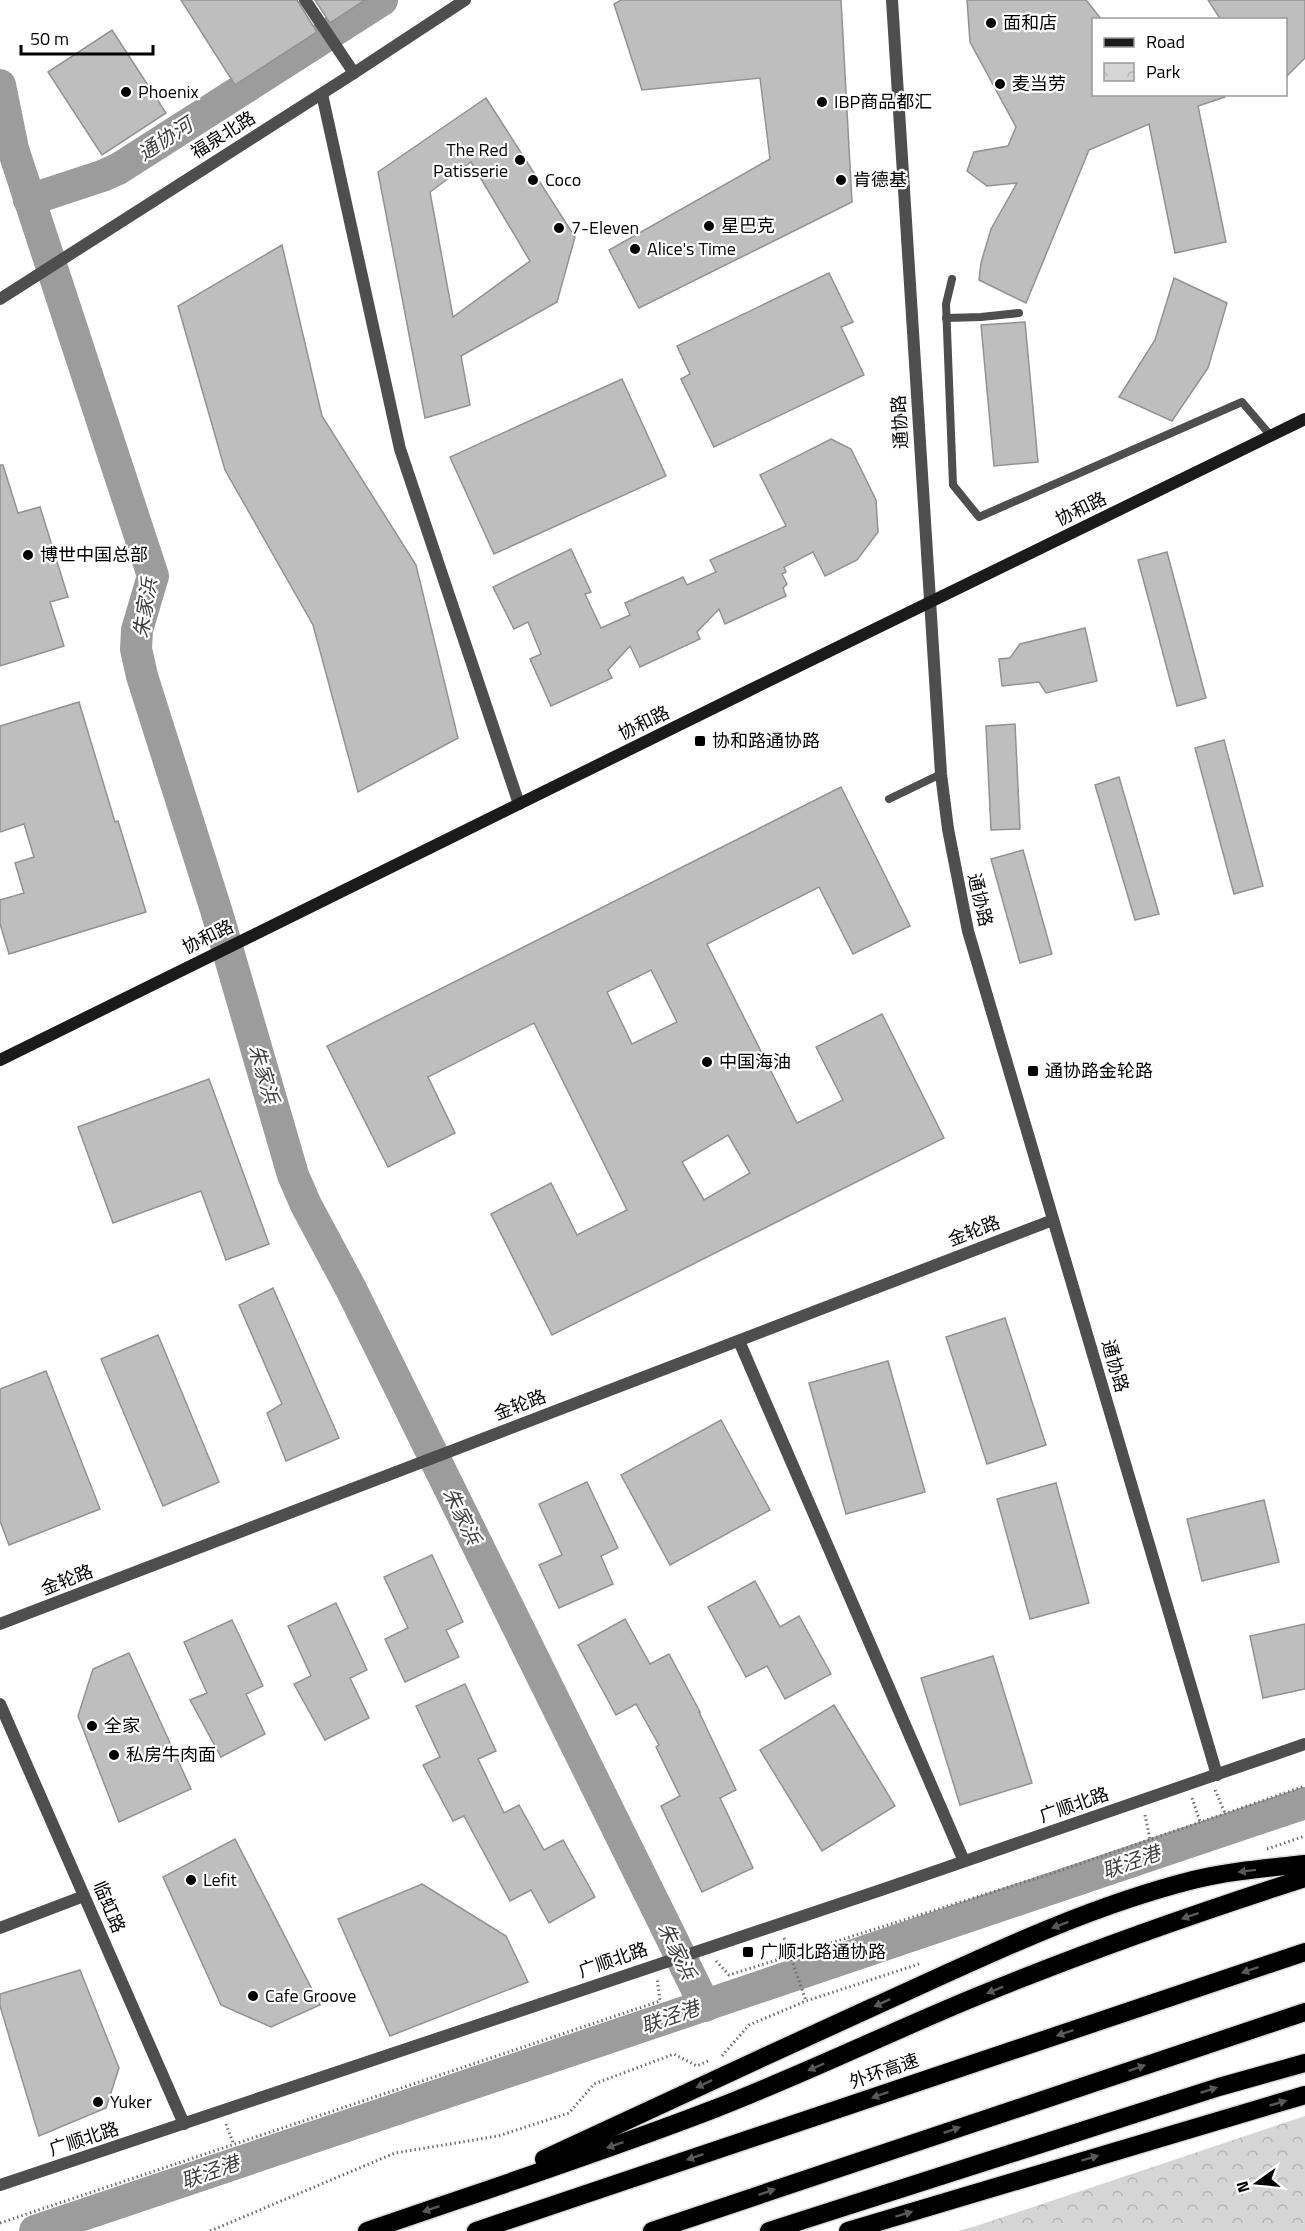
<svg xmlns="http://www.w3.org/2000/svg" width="1305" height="2231" font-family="'Titillium Web','Noto Sans SC',sans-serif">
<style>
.park{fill:url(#park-crowns)}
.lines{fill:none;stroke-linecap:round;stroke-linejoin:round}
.river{stroke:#9c9c9c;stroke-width:32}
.building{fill:#bebebe;stroke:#929292;stroke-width:1.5;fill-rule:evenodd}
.motorway-casing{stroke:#dbdbdb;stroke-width:21}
.path{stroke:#707070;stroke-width:3;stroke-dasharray:1.5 3;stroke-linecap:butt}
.service{stroke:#4e4e4e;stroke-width:8}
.minor{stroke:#4e4e4e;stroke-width:12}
.tertiary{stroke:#4e4e4e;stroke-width:12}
.secondary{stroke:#1b1b1b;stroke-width:12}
.motorway{stroke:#000;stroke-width:18}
.oneway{fill:#595959}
.poi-dot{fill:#000;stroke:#fff;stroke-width:2}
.labels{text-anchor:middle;stroke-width:4.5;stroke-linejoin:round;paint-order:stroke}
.poi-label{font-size:18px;fill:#000;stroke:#fff;text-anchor:start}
.street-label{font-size:18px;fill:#000;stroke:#fff}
.water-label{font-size:20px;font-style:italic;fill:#3d3d3d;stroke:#fff}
</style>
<defs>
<pattern id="park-crowns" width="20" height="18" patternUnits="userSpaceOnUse" patternTransform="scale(1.5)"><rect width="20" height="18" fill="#d5d5d5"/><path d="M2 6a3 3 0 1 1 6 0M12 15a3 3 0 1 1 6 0" fill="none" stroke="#b5b5b5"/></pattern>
</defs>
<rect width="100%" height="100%" fill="#fff"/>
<polygon class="park" points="1305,2116 1305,2231 958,2231 976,2226"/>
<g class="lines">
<g class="river">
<polyline points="0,85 13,149 153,576 137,630 136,649 142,676 217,913 293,1175 306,1205 351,1289 705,2006"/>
<polyline points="29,200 102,176 118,169 382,0"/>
<polyline points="35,2231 1305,1803"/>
</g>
</g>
<g class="building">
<polygon points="181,0 297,0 317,32 235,85"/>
<polygon points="315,0 365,0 330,23"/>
<polygon points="621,0 841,0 852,202 639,308 609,250 770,159 760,78 642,90 614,4"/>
<polygon points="967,0 1086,0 1102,20 1094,20 1094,94 1224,94 1225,97 1198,106 1226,242 1175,253 1149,124 1089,150 1026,303 979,280 981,263 991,229 1017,183 987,186 967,171 974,152 1008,146 1016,127 970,42"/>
<polygon points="1208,0 1305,0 1305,58 1286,77 1286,20 1221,20"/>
<polygon points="112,30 166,113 102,155 48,72"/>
<path d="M486,98l89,139 -18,65 -96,54 9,49 -45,13 -47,-246zM471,162l59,99 -77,56 -23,-125z"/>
<polygon points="282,245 322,416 416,565 458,738 358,792 313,625 225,470 178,306"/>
<polygon points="829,273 853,322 841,327 864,375 714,447 681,379 690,374 677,346"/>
<polygon points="1174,278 1227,303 1208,368 1172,421 1119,397 1155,340"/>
<polygon points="1025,322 1038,462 994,466 981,325"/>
<polygon points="622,379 666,476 494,554 450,457"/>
<polygon points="831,439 851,449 876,500 878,532 857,560 825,576 813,552 784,567 786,572 782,574 787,584 783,588 786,596 725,624 719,609 697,632 700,639 640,667 630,646 608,670 612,678 551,706 530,659 541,654 528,622 514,629 493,587 571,549 591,592 585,594 601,628 630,615 625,603 683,577 687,585 716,572 710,560 786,526 760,475"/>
<polygon points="0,465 3,465 18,513 40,507 68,597 50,602 64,646 0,666"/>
<polygon points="1167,552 1206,698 1177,706 1138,560"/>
<polygon points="1085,628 1097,681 1046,693 1039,682 1002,686 999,659 1010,658 1020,644"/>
<polygon points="79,702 115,822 118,821 146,912 9,954 0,924 0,900 24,893 15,863 34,857 24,824 0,832 0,726"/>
<polygon points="1015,724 1020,829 991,830 986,726"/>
<polygon points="1224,740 1263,886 1234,894 1195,748"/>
<polygon points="1119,777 1159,914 1135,920 1095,785"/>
<path d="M841,787l69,139 -57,28 -34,-67 -112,57 90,179 46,-23 -27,-53 66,-33 62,124 -392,197 -61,-121 60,-31 26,52 50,-25 -93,-187 -106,54 27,56 -67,34 -61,-121zM651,970l26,52 -45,22 -25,-52zM728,1135l22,38 -46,27 -22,-38z"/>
<polygon points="1023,850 1052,954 1020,963 991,859"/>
<polygon points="209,1079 269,1244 226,1260 201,1191 113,1223 78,1127"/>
<polygon points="273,1288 339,1438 286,1461 267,1413 282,1404 239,1305"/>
<polygon points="1005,1318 1046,1445 987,1464 946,1337"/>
<polygon points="158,1335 219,1482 163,1506 101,1359"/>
<polygon points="888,1361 925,1492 846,1514 809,1383"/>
<polygon points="46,1371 100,1509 9,1545 0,1521 0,1389"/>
<polygon points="721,1420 770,1510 670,1565 621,1475"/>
<polygon points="587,1482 618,1548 601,1556 613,1584 559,1608 539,1565 562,1555 539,1504"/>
<polygon points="1056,1483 1089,1603 1030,1619 997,1499"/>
<polygon points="1264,1500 1279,1562 1202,1581 1187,1519"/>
<polygon points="432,1555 463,1622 446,1630 459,1657 405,1682 385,1639 408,1628 384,1577"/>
<polygon points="755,1581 780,1627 799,1616 831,1674 785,1699 767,1666 746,1677 708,1607"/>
<polygon points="336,1603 367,1670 350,1678 369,1718 325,1740 294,1684 311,1676 288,1626"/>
<polygon points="625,1619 650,1664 669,1654 700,1712 699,1712 736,1790 720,1798 753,1868 702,1892 661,1806 680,1796 656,1747 659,1745 636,1704 616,1715 578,1645"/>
<polygon points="232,1620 263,1686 246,1694 265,1734 221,1757 190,1700 207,1693 184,1642"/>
<polygon points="1305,1624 1305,1689 1263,1698 1250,1636"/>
<polygon points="129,1653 191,1789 119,1822 78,1716 93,1669"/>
<polygon points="993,1656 1032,1783 960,1805 921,1678"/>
<polygon points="465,1684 496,1751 478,1759 504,1813 519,1805 544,1850 563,1840 595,1897 549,1923 531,1890 510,1901 464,1816 453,1821 423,1765 440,1757 416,1706"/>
<polygon points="834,1705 895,1806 822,1851 760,1750"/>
<polygon points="235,1839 320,2005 271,2027 221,2005 163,1877"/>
<polygon points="422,1884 506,1936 528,1982 390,2036 338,1919"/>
<polygon points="80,1970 119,2068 106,2108 39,2136 0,2006 0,1994"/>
</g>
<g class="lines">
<defs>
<g id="motorway">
<path d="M544,2159c110,-51 219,-102 329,-152 104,-47 209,-99 320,-127 36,-9 75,-12 112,-16"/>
<path d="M367,2231c116,-40 233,-78 347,-122 88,-34 172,-75 259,-111 109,-45 220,-84 332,-120"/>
<polyline points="476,2231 1305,1952"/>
<polyline points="652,2231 1305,2012"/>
<polyline points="769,2231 1219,2087 1305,2063"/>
<polyline points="848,2231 1305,2095"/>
</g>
</defs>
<use href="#motorway" class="motorway-casing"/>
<g class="path">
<polyline points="1215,1790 1225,1813"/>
<polyline points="1192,1798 1200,1822"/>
<polyline points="1145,1815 1150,1839"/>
<polyline points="1267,1849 1305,1836"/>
<polyline points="784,1938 806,2001"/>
<polyline points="716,1961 729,1975 1053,1873 1305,1786"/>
<polyline points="722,2056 749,2025 806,2001 922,1963"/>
<polyline points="226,2124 234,2145"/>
<polyline points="0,2223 660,2001 657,1978"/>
<polyline points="210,2231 395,2153 498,2136 569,2113 594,2084 674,2054 697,2066 710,2060"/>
</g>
<g class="service">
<polyline points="952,279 946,304 953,485 979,517 1242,402 1271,436"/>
<polyline points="946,318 981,317 1019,313"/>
<polyline points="889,799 941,774"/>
</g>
<g class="minor">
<polyline points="305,0 354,73"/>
<polyline points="322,94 400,449 519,804"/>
<polyline points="739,1341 964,1861"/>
<polyline points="0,1928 84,1896"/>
</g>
<g class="tertiary">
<polyline points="892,0 941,774 948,829 968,931 1217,1775"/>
<polyline points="0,299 354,73 465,0"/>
<polyline points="0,1624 1053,1220"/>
<polyline points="0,1704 184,2124"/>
<polyline points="0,2185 881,1890 1305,1744"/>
</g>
<polyline class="secondary" points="0,1060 748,691 1305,419"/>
<use href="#motorway" class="motorway"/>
</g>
<defs><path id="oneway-solid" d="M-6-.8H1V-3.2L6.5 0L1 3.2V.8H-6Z" transform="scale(1.5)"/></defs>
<g class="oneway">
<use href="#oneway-solid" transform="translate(1247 1871) rotate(173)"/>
<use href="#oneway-solid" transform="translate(1190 1916) rotate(161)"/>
<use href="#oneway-solid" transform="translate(1060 1925) rotate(159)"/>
<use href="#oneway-solid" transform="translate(1250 1970) rotate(161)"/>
<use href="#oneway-solid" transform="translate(995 1990) rotate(158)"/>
<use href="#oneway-solid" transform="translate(882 2003) rotate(155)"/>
<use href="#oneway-solid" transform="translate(1065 2033) rotate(161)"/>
<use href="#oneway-solid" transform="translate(816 2067) rotate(157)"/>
<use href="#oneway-solid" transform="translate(1137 2068) rotate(-19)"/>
<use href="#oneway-solid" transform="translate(704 2084) rotate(155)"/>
<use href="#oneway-solid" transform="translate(1209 2090) rotate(-18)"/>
<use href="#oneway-solid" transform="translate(880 2095) rotate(161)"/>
<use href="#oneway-solid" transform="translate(1278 2103) rotate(-17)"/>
<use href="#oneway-solid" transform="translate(952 2130) rotate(-19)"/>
<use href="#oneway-solid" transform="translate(615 2145) rotate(161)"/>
<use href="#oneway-solid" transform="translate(695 2157) rotate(161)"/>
<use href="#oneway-solid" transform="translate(1090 2158) rotate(-17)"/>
<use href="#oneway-solid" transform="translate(767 2192) rotate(-19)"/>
<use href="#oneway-solid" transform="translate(431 2209) rotate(161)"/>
<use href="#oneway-solid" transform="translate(904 2214) rotate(-17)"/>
</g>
<g class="poi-dot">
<circle cx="991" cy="23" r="6"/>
<circle cx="1000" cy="84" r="6"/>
<circle cx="126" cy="92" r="6"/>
<circle cx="822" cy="102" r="6"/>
<circle cx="520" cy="160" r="6"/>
<circle cx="533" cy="180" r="6"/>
<circle cx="841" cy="180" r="6"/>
<circle cx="709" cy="226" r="6"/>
<circle cx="559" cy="228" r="6"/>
<circle cx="635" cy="249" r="6"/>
<circle cx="28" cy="555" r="6"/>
<rect x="694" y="735" width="12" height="12" rx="3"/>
<circle cx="707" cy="1062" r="6"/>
<rect x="1027" y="1065" width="12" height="12" rx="3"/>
<circle cx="92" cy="1726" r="6"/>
<circle cx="114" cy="1755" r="6"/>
<circle cx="191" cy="1880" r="6"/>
<rect x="742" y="1946" width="12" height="12" rx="3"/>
<circle cx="253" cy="1996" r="6"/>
<circle cx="98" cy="2102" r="6"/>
</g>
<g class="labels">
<g class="poi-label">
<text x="1003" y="29">面和店</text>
<text x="1012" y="90">麦当劳</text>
<text x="138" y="98">Phoenix</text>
<text x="834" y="108">IBP商品都汇</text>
<text x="508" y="156" text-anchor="end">The Red<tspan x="508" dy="21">Patisserie</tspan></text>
<text x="545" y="186">Coco</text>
<text x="853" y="186">肯德基</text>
<text x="721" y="232">星巴克</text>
<text x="571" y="234">7-Eleven</text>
<text x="647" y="255">Alice's Time</text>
<text x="40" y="561">博世中国总部</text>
<text x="712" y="747">协和路通协路</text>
<text x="719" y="1068">中国海油</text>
<text x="1045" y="1077">通协路金轮路</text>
<text x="104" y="1732">全家</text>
<text x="126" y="1761">私房牛肉面</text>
<text x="203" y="1886">Lefit</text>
<text x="760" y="1958">广顺北路通协路</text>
<text x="265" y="2002">Cafe Groove</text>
<text x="110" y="2108">Yuker</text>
</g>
<g class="street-label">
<text transform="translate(223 135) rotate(-32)" y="6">福泉北路</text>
<text transform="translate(900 422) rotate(-93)" y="6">通协路</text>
<text transform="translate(1081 509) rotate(-26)" y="6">协和路</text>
<text transform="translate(644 723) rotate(-26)" y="6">协和路</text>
<text transform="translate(980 900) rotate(77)" y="6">通协路</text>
<text transform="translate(208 937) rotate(-26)" y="6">协和路</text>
<text transform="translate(974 1231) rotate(-21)" y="6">金轮路</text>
<text transform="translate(1115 1366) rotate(74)" y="6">通协路</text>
<text transform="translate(520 1405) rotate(-21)" y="6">金轮路</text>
<text transform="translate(67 1580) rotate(-21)" y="6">金轮路</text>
<text transform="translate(1074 1805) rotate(-19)" y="6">广顺北路</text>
<text transform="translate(109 1907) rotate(67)" y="6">临虹路</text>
<text transform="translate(613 1960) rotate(-19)" y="6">广顺北路</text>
<text transform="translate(884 2071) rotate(-19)" y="6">外环高速</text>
<text transform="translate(84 2139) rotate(-18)" y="6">广顺北路</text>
</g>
<g class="water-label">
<text transform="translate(165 139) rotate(-33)" y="7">通协河</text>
<text transform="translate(145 608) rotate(-81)" y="7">朱家浜</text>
<text transform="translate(264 1074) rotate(74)" y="7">朱家浜</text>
<text transform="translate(462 1516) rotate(64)" y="7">朱家浜</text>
<text transform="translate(1131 1862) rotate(-19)" y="7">联泾港</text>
<text transform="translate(677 1951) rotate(64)" y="7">朱家浜</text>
<text transform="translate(670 2017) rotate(-19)" y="7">联泾港</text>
<text transform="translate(210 2172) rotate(-19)" y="7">联泾港</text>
</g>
</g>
<rect x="1092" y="18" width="195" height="78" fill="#ffffff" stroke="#999999" stroke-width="1.5"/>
<rect x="1104" y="38" width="30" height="9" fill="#1b1b1b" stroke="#999999" stroke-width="1.5"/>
<text x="1146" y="48" font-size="18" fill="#000000">Road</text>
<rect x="1104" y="63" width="30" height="18" fill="url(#park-crowns)" stroke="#999999" stroke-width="1.5"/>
<text x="1146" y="78" font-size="18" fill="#000000">Park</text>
<g transform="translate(1257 2183) rotate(255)" stroke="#ffffff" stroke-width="4.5" paint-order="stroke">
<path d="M0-4.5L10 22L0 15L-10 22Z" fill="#000000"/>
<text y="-9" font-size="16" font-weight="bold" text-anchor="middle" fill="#000000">N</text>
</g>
<path d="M21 45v9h132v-9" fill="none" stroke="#000000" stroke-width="3"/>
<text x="30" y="45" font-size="18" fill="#000000" stroke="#ffffff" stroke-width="4.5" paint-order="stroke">50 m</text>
</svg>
